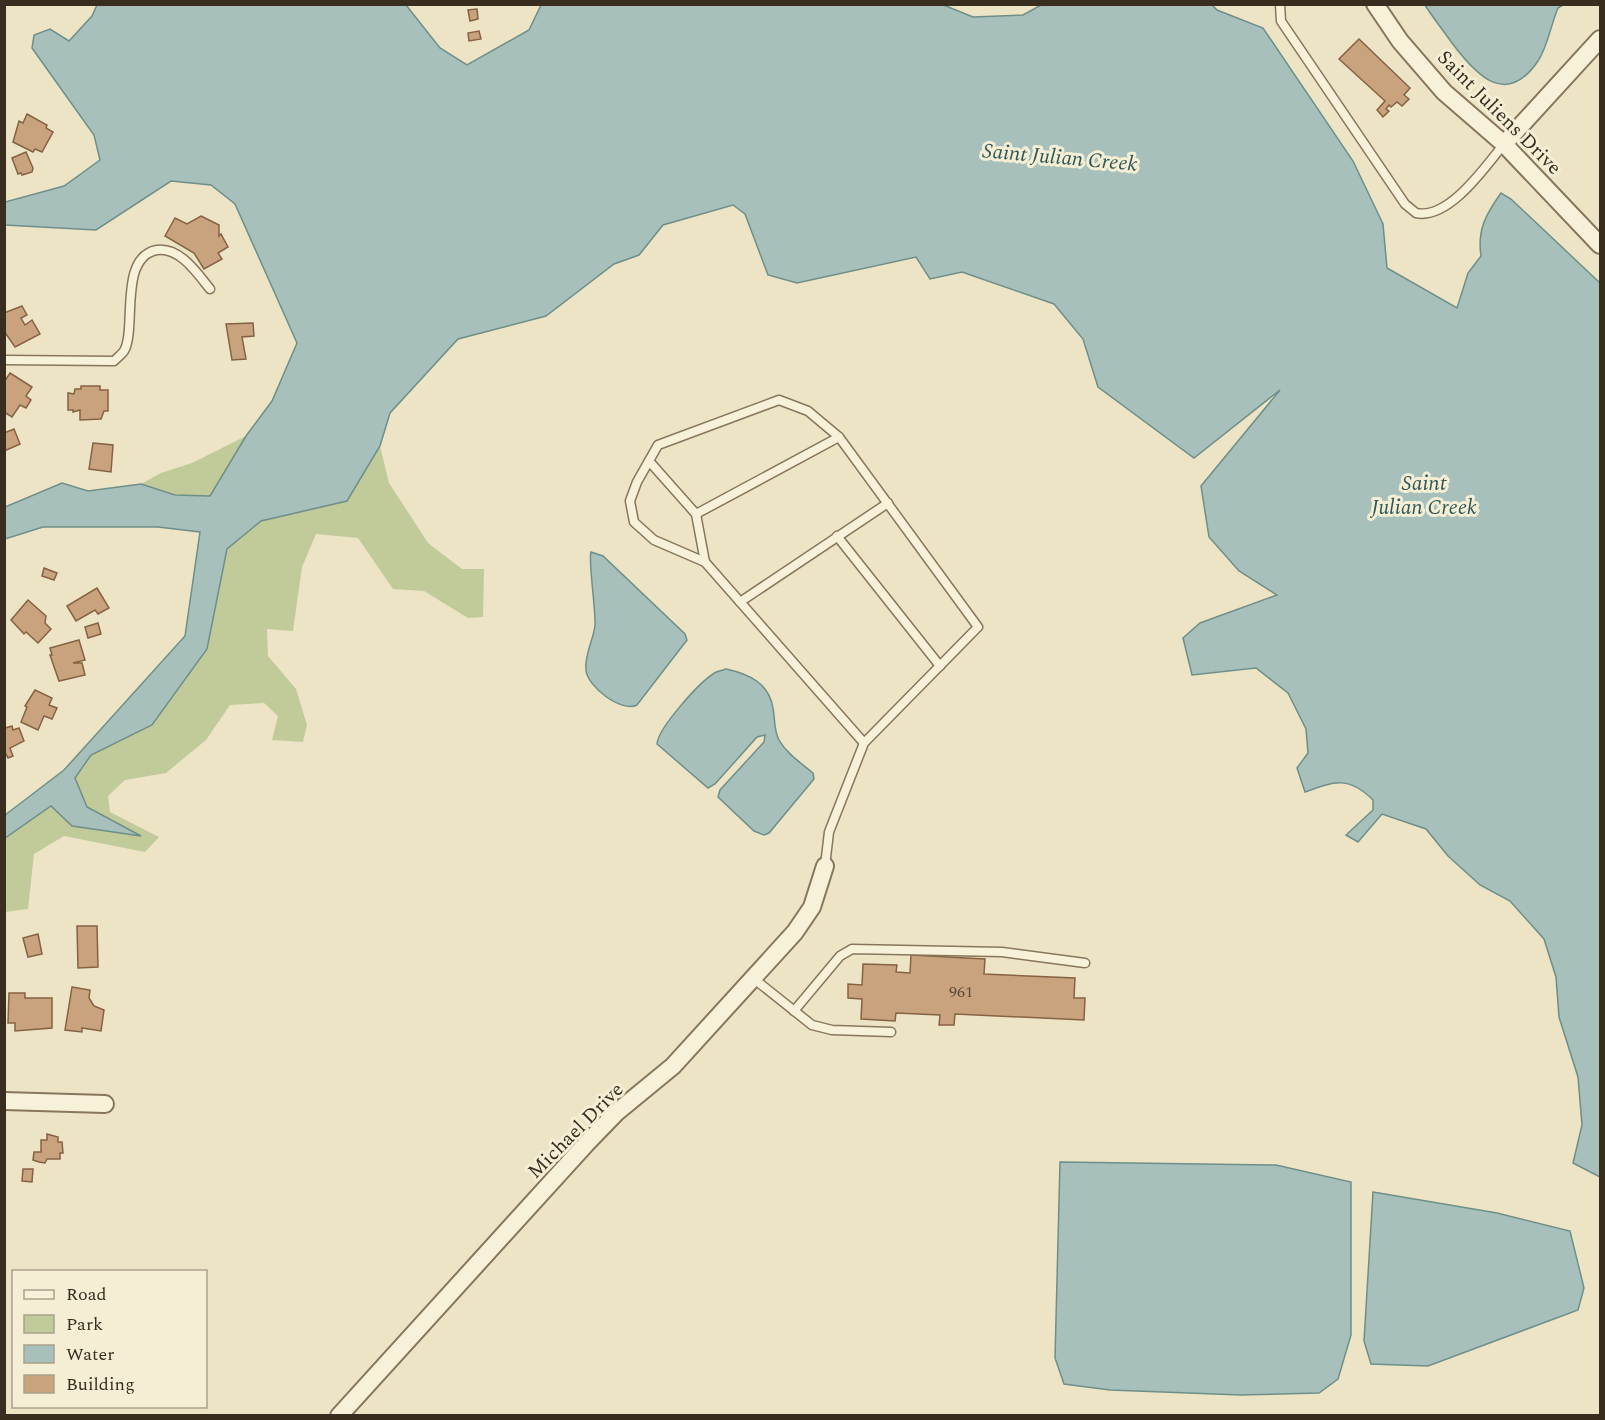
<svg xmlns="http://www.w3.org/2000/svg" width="1605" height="1420" font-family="Spectral,serif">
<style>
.green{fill:#c1cb9a}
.water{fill:#a7c0bb;stroke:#6e8f89;stroke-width:1.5}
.building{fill:#c9a37d;stroke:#866243;stroke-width:1.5}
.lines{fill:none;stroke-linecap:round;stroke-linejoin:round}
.lane-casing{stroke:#87765c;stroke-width:11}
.street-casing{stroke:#87765c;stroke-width:20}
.lane{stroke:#f8f1d9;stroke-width:8}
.street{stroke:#f8f1d9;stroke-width:16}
.labels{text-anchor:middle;stroke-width:6;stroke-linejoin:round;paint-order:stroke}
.number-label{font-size:16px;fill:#5c4a36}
.street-label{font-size:20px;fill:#382d1f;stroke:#f4eed5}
.water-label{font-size:21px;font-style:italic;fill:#2f5757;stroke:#f4eed5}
</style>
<rect width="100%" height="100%" fill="#ede4c6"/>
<g class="green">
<polygon points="246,436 210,496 175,495 141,484 161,473 192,463"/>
<polygon points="380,446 389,483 428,543 462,569 484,569 483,617 468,618 424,591 393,589 358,538 316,534 302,567 293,631 267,629 268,656 296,689 307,725 303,742 272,740 278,716 264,703 230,705 206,740 166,773 125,780 108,796 110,812 159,837 145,852 64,836 34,854 28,909 5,912 4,838 51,805 72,826 139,836 87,807 75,778 91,755 152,725 207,649 226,549 261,521 347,501"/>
</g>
<g class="water">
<path d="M941,4l32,13 50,-2 18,-10h171l5,5 46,18 90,133 30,63 4,44 70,40 11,-35 13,-17c-4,-26 5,-42 20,-63l10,6 89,84v894l-27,-14 9,-38 -4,-48 -19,-60 -3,-40 -12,-38 -34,-38 -30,-16 -32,-29 -22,-27 -44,-15 -24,28 -12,-7 27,-25v-10c-24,-24 -38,-19 -68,-8l-8,-24 11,-15 -2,-24 -18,-36 -32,-25 -64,7 -9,-37 17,-15 77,-28 -38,-24 -30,-34 -8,-51 79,-96 -86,68 -96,-71 -15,-48 -29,-35 -92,-32 -32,7 -14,-22 -119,26 -29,-8 -23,-61 -12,-9 -70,20 -24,30 -25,9 -68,52 -88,23 -68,74 -10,33 -33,55 -86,20 -34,28 -20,100 -55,76 -61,30 -16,23 12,29 54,29 -69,-10 -21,-20 -46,32v-23l59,-45 121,-134 15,-104 -42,-5h-115l-38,12v-32l57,-24 26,8 53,-7 34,11 35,1 36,-60 26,-35 25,-58 -62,-139 -24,-19 -40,-4 -75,49 -91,-5v-23l59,-16 36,-26 -6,-25 -62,-87 2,-13 16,-6 19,12 23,-25 5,-11h309l34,43 27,17 62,-35 12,-25z"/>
<path d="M1425,5h138l-5,3c-7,16 -10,38 -20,53 -32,47 -62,14 -86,-18 -9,-13 -19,-25 -27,-38z"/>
<path d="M591,552l12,4 82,78 2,6 -50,65c-16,8 -50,-19 -51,-35 -2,-15 8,-31 9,-45 1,-14 -7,-66 -4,-73z"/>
<path d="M726,669c23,5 43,14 47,39 2,11 1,23 6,32 8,14 22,23 34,33l1,6 -45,54 -5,2 -10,-4 -36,-34 2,-7 44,-48 1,-7 -8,2 -42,47 -7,4 -51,-44c1,-16 42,-61 56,-70 3,-3 9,-3 13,-5z"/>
<polygon points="1060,1162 1276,1165 1351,1182 1351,1335 1338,1379 1319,1393 1241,1395 1110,1390 1064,1384 1055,1358"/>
<polygon points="1373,1192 1497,1213 1570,1231 1584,1288 1578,1310 1428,1366 1371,1364 1364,1341"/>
</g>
<g class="building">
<polygon points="477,9 478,19 470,21 468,10"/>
<polygon points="479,31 481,39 469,41 468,33"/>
<polygon points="1359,39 1410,88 1404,95 1409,99 1402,106 1397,102 1391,107 1389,105 1386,109 1389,111 1383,117 1377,110 1385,101 1339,59"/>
<polygon points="27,114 47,125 46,128 53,132 42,152 35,149 33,152 13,142 19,121 23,123"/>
<polygon points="26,152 33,168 32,172 22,175 21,173 18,174 12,158"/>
<polygon points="201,216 219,225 219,236 221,234 228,247 218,253 222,259 204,269 194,253 165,236 175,218 187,224"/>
<polygon points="22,306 27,315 21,318 25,325 32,320 40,334 15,347 4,331 4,313"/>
<polygon points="253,323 254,336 242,337 246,359 232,360 226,324"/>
<polygon points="10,373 32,387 26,396 31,400 26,408 20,405 12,417 4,412 4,382"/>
<polygon points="81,386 100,386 100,390 108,390 108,411 104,411 101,419 80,420 80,410 73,412 73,410 68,410 68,393 74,394 75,389 81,389"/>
<polygon points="14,429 20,444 4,451 4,433"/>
<polygon points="93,443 113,445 111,472 89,469"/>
<polygon points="44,568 57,573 54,580 42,576"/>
<polygon points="97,588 109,608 98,614 95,610 76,621 67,606"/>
<polygon points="28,600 46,616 45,623 51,629 38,643 26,632 24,634 11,620"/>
<polygon points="98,623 101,634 88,638 85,627"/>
<polygon points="79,640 85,660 73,663 82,663 85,675 59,681 50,655 52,655 50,648"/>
<polygon points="35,690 52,698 49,705 57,708 52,719 44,716 38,730 21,722 27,707 25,706"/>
<polygon points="4,726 5,728 12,726 13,730 19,728 24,741 10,748 13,756 8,758 4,750"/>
<polygon points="77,926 97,926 98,967 78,968"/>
<polygon points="38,934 42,954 28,957 23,938"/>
<polygon points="911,955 985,959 984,974 1075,978 1074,998 1085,998 1084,1020 955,1014 954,1025 939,1025 940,1015 896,1013 895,1021 861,1019 862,999 848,998 848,984 862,985 863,964 897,965 896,972 910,973"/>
<polygon points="72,987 90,990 89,998 94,1006 104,1010 101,1031 82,1028 82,1032 65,1030"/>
<polygon points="9,993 25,993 25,998 52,998 52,1028 15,1031 15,1023 8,1023"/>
<polygon points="47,1134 58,1137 58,1142 62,1142 63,1153 60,1153 60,1159 47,1159 45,1163 39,1162 33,1160 34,1152 41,1152 41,1140 47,1140"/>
<polygon points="23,1169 33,1169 32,1182 22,1181"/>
</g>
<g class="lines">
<defs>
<g id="lane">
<path d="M1280,4l1,17 124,183 11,9c33,7 69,-46 88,-69"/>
<path d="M4,360l110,1c3,-3 8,-7 10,-10 13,-22 -6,-94 33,-101 23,-3 40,23 53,39"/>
<polyline points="649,461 696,514 705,562"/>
<polyline points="696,514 839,437"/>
<polyline points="837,536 940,666"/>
<polyline points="740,602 888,503"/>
<polyline points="825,866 829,832 864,743 705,562 654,540 634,522 630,501 637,482 658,445 779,400 808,411 839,437 978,627 864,743"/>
<polyline points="753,978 812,1025 832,1030 891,1032"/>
<polyline points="794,1011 840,956 852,949 1002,952 1085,963"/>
</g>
<g id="street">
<polyline points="1375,4 1400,41 1444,92 1504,144 1600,245"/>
<polyline points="1504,144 1600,39"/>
<polyline points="4,1101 105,1104"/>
<polyline points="339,1416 586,1144 617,1112 673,1066 795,932 812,907 825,866"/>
</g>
</defs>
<use href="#lane" class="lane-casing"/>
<use href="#street" class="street-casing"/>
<use href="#lane" class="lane"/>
<use href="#street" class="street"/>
</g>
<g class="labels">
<g class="number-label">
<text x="961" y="997">961</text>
</g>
<g class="street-label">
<text transform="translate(1500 112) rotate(45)" y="7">Saint Juliens Drive</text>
<text transform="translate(575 1130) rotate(-45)" y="7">Michael Drive</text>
</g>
<g class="water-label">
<text transform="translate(1060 157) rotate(5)" y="7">Saint Julian Creek</text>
<text x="1424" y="490">Saint<tspan x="1424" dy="24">Julian Creek</tspan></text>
</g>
</g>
<rect width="1605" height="1420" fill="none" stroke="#382d1f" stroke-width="12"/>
<rect x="12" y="1270" width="195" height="138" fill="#f4eed5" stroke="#a9a18c" stroke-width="1.5"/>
<rect x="24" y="1290" width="30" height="9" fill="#f8f1d9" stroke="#a9a18c" stroke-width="1.5"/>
<text x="66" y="1300" font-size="18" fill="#382d1f">Road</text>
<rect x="24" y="1315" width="30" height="18" fill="#c1cb9a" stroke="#a9a18c" stroke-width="1.5"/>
<text x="66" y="1330" font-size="18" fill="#382d1f">Park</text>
<rect x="24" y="1345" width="30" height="18" fill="#a7c0bb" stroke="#a9a18c" stroke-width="1.5"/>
<text x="66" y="1360" font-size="18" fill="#382d1f">Water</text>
<rect x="24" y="1375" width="30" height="18" fill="#c9a37d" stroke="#a9a18c" stroke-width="1.5"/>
<text x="66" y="1390" font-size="18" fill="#382d1f">Building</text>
</svg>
